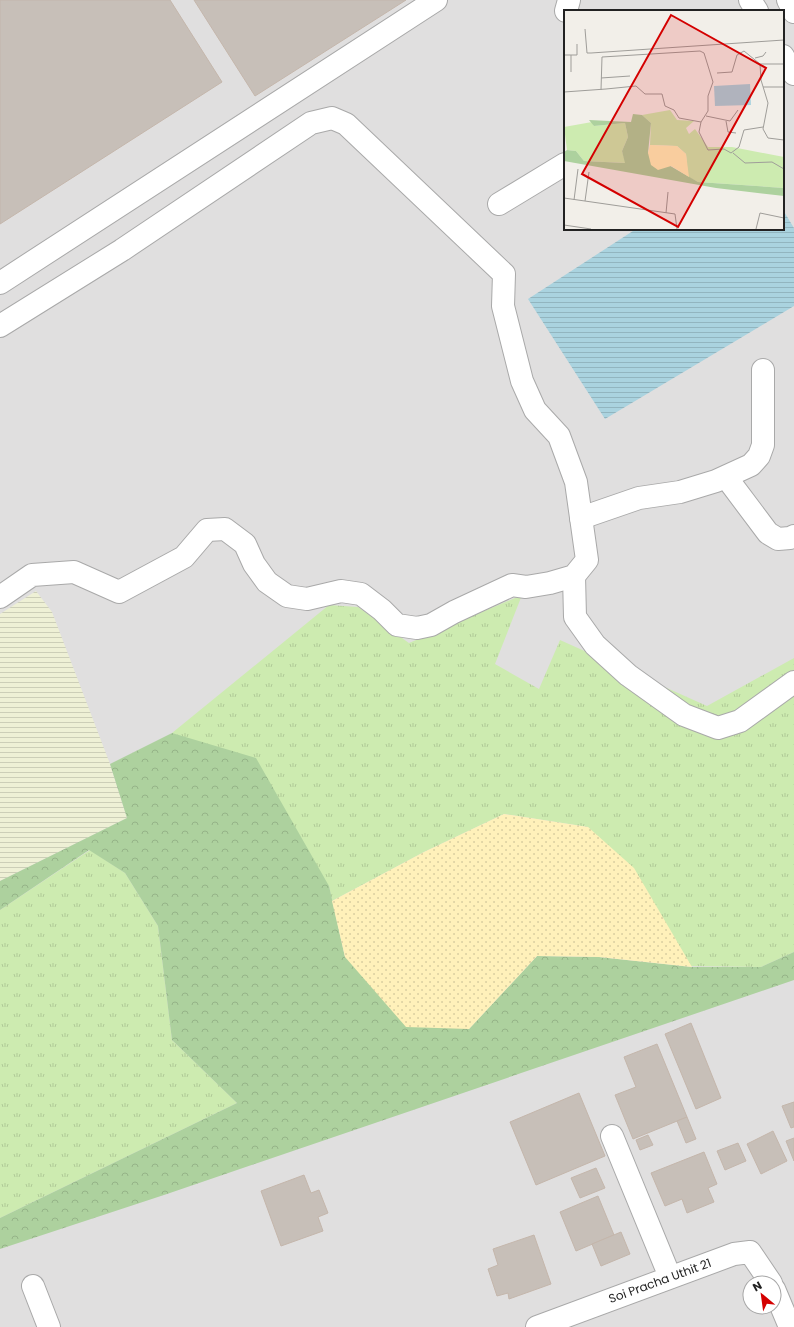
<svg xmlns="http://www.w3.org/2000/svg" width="794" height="1327" font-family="Poppins,sans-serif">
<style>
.residential{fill:#e0dfdf;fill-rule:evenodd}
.farmland{fill:url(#farmland-rules)}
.grass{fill:url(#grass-tufts)}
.forest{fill:url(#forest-crowns)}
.sand{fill:url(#sand-dots)}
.water{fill:url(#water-rules)}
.building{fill:#c7bfb8;stroke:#c4b6ab}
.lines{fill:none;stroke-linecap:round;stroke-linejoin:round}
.minor-casing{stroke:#a9a9a9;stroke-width:24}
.minor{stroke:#fff;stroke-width:22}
.labels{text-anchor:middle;stroke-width:3.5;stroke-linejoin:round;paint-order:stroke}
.street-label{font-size:12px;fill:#222;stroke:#fff}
.inset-road{fill:none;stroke:#9f9d99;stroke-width:1}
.view{fill:#d40000;fill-opacity:0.15;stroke:#d40000;stroke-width:2}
.inset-edge{fill:none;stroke:#222;stroke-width:2}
</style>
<defs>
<pattern id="farmland-rules" width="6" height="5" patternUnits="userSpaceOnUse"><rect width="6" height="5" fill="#eef0d5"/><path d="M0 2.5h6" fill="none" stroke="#ccceb7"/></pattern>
<pattern id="grass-tufts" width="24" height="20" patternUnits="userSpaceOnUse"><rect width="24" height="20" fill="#cdebb0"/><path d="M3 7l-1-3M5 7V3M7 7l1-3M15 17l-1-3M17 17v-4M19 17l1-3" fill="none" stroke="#b0c997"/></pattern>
<pattern id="forest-crowns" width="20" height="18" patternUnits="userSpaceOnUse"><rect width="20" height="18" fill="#add19e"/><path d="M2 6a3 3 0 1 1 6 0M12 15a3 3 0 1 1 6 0" fill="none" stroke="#95b388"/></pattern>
<pattern id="sand-dots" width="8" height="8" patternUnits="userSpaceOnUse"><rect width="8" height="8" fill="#fff1ba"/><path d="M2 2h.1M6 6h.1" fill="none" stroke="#dacea0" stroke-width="1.8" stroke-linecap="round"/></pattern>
<pattern id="water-rules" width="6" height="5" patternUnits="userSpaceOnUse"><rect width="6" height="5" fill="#aad3df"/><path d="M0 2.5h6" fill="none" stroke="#92b5bf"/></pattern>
</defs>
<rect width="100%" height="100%" fill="#f2efe9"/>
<path class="residential" d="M0,0h794v1327h-794zM565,11h218v218h-218zM750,1283h24v24h-24z"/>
<polygon class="farmland" points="36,591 52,612 110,764 127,818 0,881 0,614"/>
<g class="grass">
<polygon points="522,595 495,664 539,689 560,640 707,706 794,658 794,952 761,967 683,966 588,827 504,814 424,852 332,901 329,886 172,733 329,605 358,607 409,643"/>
<polygon points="90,850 125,873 158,926 172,1040 237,1103 0,1218 0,910"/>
</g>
<polygon class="forest" points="172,733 256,758 329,886 345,957 469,1029 537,956 599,957 692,967 761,967 794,952 794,980 167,1194 0,1249 0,1218 237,1103 172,1040 158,926 125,873 89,850 0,910 0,881 127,818 110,764"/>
<polygon class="sand" points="504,814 588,827 634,868 692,967 599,957 537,956 469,1029 406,1027 345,957 332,901 424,852"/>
<polygon class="water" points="783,210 794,228 794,306 605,419 528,299 636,229 783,229"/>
<g class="building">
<polygon points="0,0 170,0 222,82 0,224"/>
<polygon points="194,0 406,0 255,96"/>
<polygon points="691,1023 721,1098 696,1109 665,1034"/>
<polygon points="657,1044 687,1117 633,1139 615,1095 636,1087 624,1057"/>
<polygon points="579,1093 605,1156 536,1185 510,1122"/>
<polygon points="794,1102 794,1127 791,1128 782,1106"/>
<polygon points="687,1117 696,1139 686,1143 677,1121"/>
<polygon points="773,1131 787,1161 761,1174 747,1144"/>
<polygon points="648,1135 653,1145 640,1150 636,1140"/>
<polygon points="794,1138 794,1161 786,1141"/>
<polygon points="738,1143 746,1161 725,1170 717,1151"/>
<polygon points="704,1152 717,1184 708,1188 714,1202 687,1213 682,1199 665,1206 651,1173"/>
<polygon points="596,1168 605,1188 580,1198 571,1178"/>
<polygon points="304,1175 311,1193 319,1190 328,1213 318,1217 323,1231 281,1246 261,1191"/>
<polygon points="598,1196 614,1235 576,1251 560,1212"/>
<polygon points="621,1232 630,1254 601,1266 592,1244"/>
<polygon points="534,1235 551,1284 509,1299 508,1293 497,1296 488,1269 498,1265 493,1249"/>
</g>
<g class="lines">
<defs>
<g id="minor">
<polyline points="750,0 757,11"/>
<polyline points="788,0 794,12"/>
<polyline points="566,11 569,0"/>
<polyline points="783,56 794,74"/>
<polyline points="499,204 565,164"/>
<polyline points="0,283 436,0"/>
<polyline points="0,326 122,250 311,123 332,118 346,124 504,274 503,306 522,381 535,410 559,436 576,482 587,560 574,576 550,583 526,587 512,585 454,612 431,625 417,628 397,625 382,610 361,594 341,591 307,599 287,596 267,582 254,564 245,544 225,529 207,530 184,557 119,592 74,572 32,575 0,597"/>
<polyline points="726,477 768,533 778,539 790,538 794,536"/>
<polyline points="581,518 639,498 680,492 716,481 751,465 759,456 763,445 763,370"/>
<polyline points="574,576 575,617 595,645 628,675 684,715 718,728 740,721 794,682"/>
<polyline points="612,1136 670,1277"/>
<polyline points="33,1286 49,1327"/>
<polyline points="774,1289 790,1327"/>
<polyline points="537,1327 734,1254 750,1252 771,1283"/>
</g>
</defs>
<use href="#minor" class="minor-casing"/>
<use href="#minor" class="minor"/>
</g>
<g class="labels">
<g class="street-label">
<text transform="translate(660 1281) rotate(-20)" y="4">Soi Pracha Uthit 21</text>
</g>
</g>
<g transform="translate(564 10)">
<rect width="220" height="220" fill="#f2efe9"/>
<path d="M106,100l7,10 17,1 -8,7 3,6 6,-5 13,18h24l52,10v31l-86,-6 -10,-5 -2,-23 -9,-8 -27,-1 1,-22 -9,-8zM28,112l2,4 31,-3 3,14 -6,14 4,12 -42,-2 -8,-10 -9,-1 -3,-23z" fill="#cdebb0"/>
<path d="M69,104l9,1 9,8 -3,30 50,29 86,6v8l-68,-8 -152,-27v-9l3,-2 9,1 8,10 41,2 -3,-12 6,-14 -3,-14 -31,3 -5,-6 42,2z" fill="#add19e"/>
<path d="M86,135l27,1 9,8 3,23 -18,-11 -13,4 -7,-5 -3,-12z" fill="#fff1ba"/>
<path d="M186,74l1,21 -36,1 -1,-20z" fill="#aad3df"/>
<path class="inset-road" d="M21,19l2,24h4l193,-13M0,45h13v-11M7,45v17M191,48l8,-2 3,-4M196,54l1,16 7,23 -5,26 5,9 16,2M153,63l15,-1 5,-17 7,-4 16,13h24M37,68l29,-2M199,77h21M0,82l42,-3 30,-3 9,8h17l3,12 9,4 5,8 22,4 7,-11v-15l5,-14 -9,-29 -4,-2 -98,6 -1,33M142,106l24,5 8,-11M162,111l2,11 8,1M137,112l-2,10 9,18 16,-1 7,4 8,-6 5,-17 19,-3M169,143l12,10 27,-1 12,7M0,188l111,16 2,15M10,190l4,-31M21,191l4,-29M102,203l2,-21M0,215l27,4M192,219l4,-16 24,5"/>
<path class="view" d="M107,5l95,53 -88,159 -96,-53z"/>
<rect width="220" height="220" class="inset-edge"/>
</g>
<g transform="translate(762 1295) rotate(331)"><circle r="19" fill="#ffffff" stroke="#a7a7a7"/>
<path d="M0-3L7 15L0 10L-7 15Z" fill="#d40000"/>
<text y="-6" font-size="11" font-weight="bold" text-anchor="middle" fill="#222222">N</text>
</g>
</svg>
